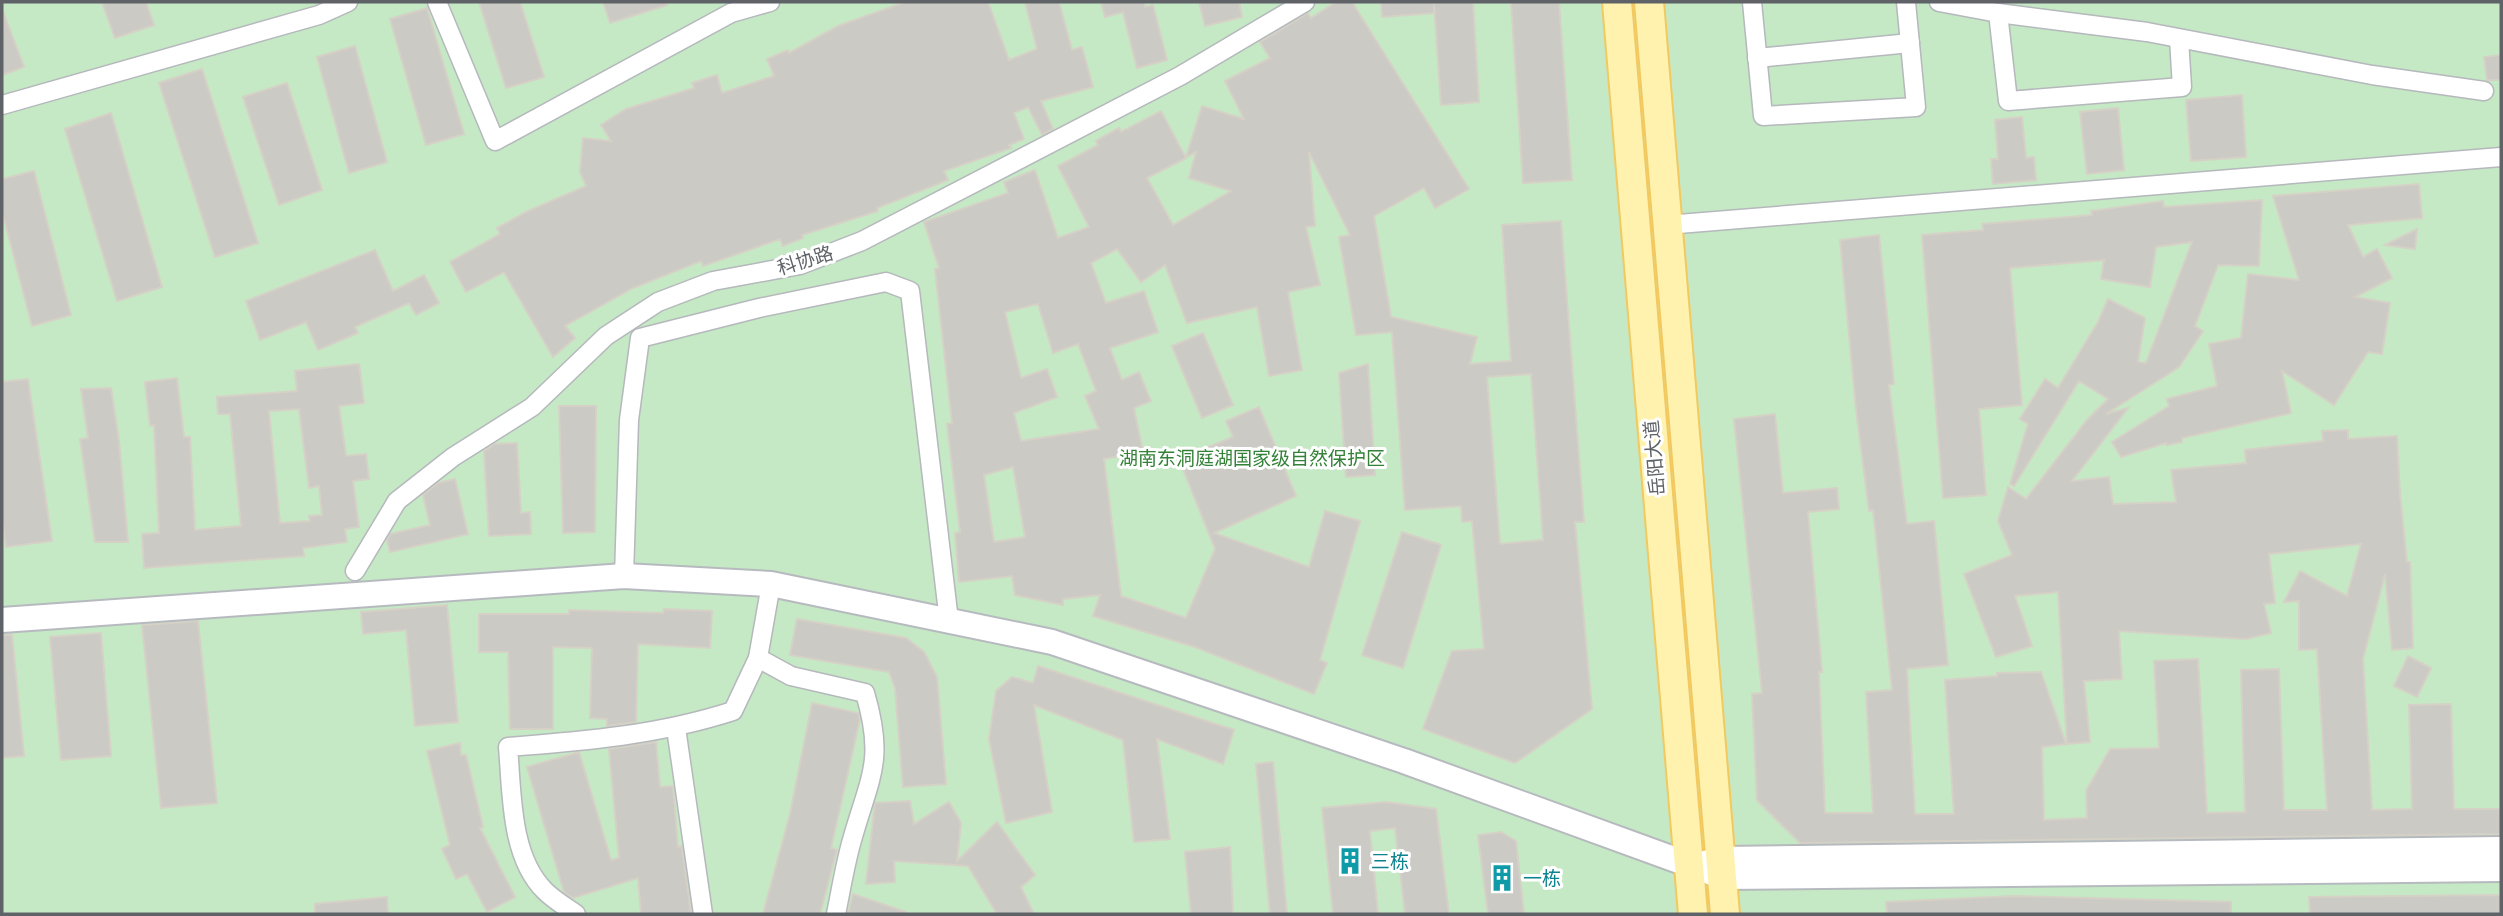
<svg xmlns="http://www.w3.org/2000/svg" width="2503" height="916" font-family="Figtree,'Noto Sans SC',sans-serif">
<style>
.green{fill:#c5e8c5}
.building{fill:#cccac5;stroke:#d6d1c6;stroke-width:2;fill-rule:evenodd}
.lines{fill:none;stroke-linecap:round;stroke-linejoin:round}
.street-casing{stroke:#b5b8bc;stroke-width:21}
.secondary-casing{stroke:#b6babf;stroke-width:28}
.primary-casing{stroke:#f2c960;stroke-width:32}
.street{stroke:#fff;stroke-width:18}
.secondary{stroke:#fff;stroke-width:24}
.primary{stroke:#fff2af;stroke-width:28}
.labels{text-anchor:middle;stroke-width:6;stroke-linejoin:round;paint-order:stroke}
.street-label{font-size:19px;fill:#5f6368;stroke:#fff}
.park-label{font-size:19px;fill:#348238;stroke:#fff}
.culture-label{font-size:19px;fill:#0d838f;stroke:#fff;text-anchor:start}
</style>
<rect width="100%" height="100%" fill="#f1efe8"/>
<rect class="green" x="2" y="2" width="2499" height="912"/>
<g class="building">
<polygon points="102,2 146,2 154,25 115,38"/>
<polygon points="479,2 520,2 544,77 506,88"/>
<polygon points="603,2 666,2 667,5 610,23"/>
<polygon points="905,2 988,2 1009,60 1037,49 1025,2 1059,2 1072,50 1082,47 1093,87 1041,101 1053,129 1042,135 1028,107 1014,113 1024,139 1009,145 1011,148 944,171 948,180 877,208 878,211 802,235 803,238 783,246 780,239 703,266 701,261 633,288 565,326 575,338 553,357 504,272 466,292 450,262 500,234 497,228 526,212 586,186 580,172 583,138 611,141 601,125 626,109 694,88 692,83 717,75 722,93 774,76 767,59 788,50 789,53 838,26"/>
<polygon points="1101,2 1144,2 1145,7 1153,5 1167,60 1137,68 1123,12 1105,17"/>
<polygon points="1199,2 1239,2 1242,17 1205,26"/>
<path d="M1336,2h16l117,187 -34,19 -11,-20 -50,28 17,101 86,20 -7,27 41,-3 -9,-136 59,-4 23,301h-9l17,187 -77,54 -92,-34 29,-78 32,-2 -12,-128 -10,1 -1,-16 -56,4 -13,-178 -36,3 -17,-98 11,-2 -41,-83 6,74 -9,1 14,58 -32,7 14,78 -33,6 -12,-69 -70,16 -22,-58 -24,17 -24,-33 -26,14 15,40 38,-12 14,41 -48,16 12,32 17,-8 12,29 -17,7 9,44 -39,7 17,137 65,22 29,-69 -36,-90 54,-22 -7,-16 33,-14 37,89 -82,37 95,34 16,-56 35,10 -40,139 7,3 -13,31 -119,-47 -102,-31 7,-21 -37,4v6l-48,-10 -3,-19 -53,6 -4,-49 5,-1 -13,-108 5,-1 -17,-154 4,-1 -15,-46 84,-29 -4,-11 31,-12 23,68 31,-11 -31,-61 40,-21 -2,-4 23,-13 2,4 40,-21 25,47 -39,20 26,47 58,-34 -42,-13 7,-26 -10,5 16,-51 42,13 -19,-38 45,-23 -10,-16 48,-29 3,5zM1038,304l15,49 25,-9 18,47 -11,5 14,33 -78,12 -7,-28 43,-16 -10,-28 -26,9 -16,-66zM1531,374l12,166 -43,4 -13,-167zM1013,467l12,70 -31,5 -10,-67z"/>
<polygon points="1381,2 1434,2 1434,13 1382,17"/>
<polygon points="1434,2 1473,2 1479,102 1441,105"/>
<polygon points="1511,2 1559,2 1572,180 1523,183"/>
<polygon points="427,8 464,134 426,145 390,19"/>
<polygon points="2,9 24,67 2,75"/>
<polygon points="355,46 387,162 349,173 317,57"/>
<polygon points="2501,55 2501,80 2487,80 2484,57"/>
<polygon points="202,69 258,243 215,257 159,83"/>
<polygon points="287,83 322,190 279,205 243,97"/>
<polygon points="2242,95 2246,157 2191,161 2186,100"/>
<polygon points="2118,108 2124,170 2087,174 2080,112"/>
<polygon points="111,113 162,287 117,301 65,129"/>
<polygon points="2022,117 2026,158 2034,157 2036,180 1993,184 1991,159 1998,159 1995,120"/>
<polygon points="34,171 71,315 32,326 2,211 2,179"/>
<polygon points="2419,184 2422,218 2348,225 2363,257 2377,249 2392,278 2355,297 2390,303 2382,354 2368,352 2334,405 2282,371 2291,413 2182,438 2182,442 2167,445 2166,443 2121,457 2112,442 2169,406 2167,399 2217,386 2209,344 2241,338 2248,274 2299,280 2273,196"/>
<polygon points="2262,200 2259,266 2218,265 2195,326 2203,331 2179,367 2106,414 2128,408 2072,481 2109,477 2113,504 2176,502 2171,470 2246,463 2245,450 2323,441 2322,431 2348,430 2348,439 2397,436 2400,494 2407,562 2410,562 2413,648 2392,650 2385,574 2363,659 2372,810 2412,809 2409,705 2451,704 2454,809 2501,809 2501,834 1800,843 1757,800 1752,694 1762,693 1734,419 1775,414 1783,493 1837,488 1839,509 1808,512 1822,672 1819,672 1825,813 1873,813 1866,692 1892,690 1873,510 1869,511 1856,409 1840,240 1879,235 1894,384 1889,385 1907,524 1934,521 1948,665 1907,669 1915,814 1954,814 1945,680 1997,676 1997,673 2041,672 2066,744 2042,747 2044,820 2087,818 2086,791 2110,749 2159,748 2154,661 2198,659 2207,813 2245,812 2241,670 2279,669 2284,810 2327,810 2317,649 2299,650 2299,601 2284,602 2300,571 2347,596 2361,544 2269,554 2275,603 2264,604 2271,633 2246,639 2119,631 2122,679 2084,681 2090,742 2067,744 2058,592 2015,596 2032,646 1996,657 1964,574 2012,555 1998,521 2008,487 2026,499 2087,420 2108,399 2079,381 2014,486 2010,484 2028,424 2020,419 2045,379 2058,388 2098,322 2108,299 2145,318 2138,362 2146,363 2192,242 2156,247 2150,287 2101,279 2104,260 2010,268 2022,405 1979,409 1986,495 1943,498 1922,235 1983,230 1982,224 2092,215 2091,211 2163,201 2164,207"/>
<polygon points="2417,229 2415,249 2385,245"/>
<polygon points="375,250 393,291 424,275 439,303 416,315 409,303 355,327 358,333 318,350 306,322 260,340 246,301"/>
<polygon points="1203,333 1233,405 1202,418 1172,346"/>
<path d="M359,364l5,39 -25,3 7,50 20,-2 3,25 -16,2 6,46 -14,2 2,13 -44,6 1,8 -160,12 -2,-34 17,-1 -5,-108 -4,1 -5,-44 32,-4 7,59h6l5,93 46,-4 -11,-112h-12l-1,-17 80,-6 -2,-20zM299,409l10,79 10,-2 3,29 -13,1 1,5 -30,2 -11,-112z"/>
<polygon points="1368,364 1375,475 1346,477 1339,373"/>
<polygon points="28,379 52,541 6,547 2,516 2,382"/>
<polygon points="111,388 119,441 128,542 95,542 80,439 88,438 81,389"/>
<polygon points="559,406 596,406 595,532 563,533"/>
<polygon points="517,443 521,513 530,512 531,534 489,536 484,451 495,444"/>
<polygon points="455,479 468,534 390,552 387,540 390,534 430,525 423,495 438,483"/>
<polygon points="1402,532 1441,545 1403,668 1362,655"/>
<polygon points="447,605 458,722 415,726 406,630 363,634 361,612"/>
<polygon points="664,609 712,611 710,648 638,644 636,722 607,726 607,719 590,718 592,648 553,647 553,729 510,729 508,652 479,652 479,614 569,614 569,610 663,613"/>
<polygon points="797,619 906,638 924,652 937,677 946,784 903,787 895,688 889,672 790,655"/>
<polygon points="198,621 217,803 161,808 142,625"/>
<polygon points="101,633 111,756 61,760 50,637"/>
<polygon points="2,635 12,635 24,756 2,758"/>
<polygon points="2408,656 2431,668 2417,697 2394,686"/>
<polygon points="1038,666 1234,730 1223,764 1157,739 1170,839 1134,842 1123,740 1034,705 1052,812 1006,823 989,739 996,691 1012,677 1033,683"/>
<polygon points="812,703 858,713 860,719 831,848 837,850 820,914 763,914 790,814"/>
<polygon points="656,742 660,787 673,786 678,847 682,846 691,914 641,914 638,878 573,898 564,892 527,767 579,752 611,860 619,858 609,749"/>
<polygon points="460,743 461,755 466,755 483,827 480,828 515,897 487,912 467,874 456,879 442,849 450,845 427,751"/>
<polygon points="1273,762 1287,914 1270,914 1256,764"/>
<polygon points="910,801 914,824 949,802 961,823 957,861 997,822 1035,875 1021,887 1034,914 997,914 968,866 894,861 895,882 866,884 875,803"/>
<polygon points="1386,802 1436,809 1449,914 1405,914 1395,828 1370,831 1378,914 1333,914 1322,808"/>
<polygon points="1501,832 1516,841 1524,914 1488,914 1478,835"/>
<polygon points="1230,847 1233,914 1191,914 1185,852"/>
<polygon points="853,894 906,912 906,914 848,914"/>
<polygon points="2501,895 2501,914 2310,914 2309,897"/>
<polygon points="2015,896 2231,902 2231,914 1887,914 1886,902"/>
<polygon points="387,897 388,914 315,914 315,904"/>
</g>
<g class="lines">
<defs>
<g id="street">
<polyline points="437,2 495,141 731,13 770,2"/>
<polyline points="1752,2 1763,116 1916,107 1906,2"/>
<polyline points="1939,2 1998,13 2008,101 2182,87 2179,39"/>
<polyline points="1998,13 2147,32 2372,75 2484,91"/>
<polyline points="1757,58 1910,43"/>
<polyline points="2,105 319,15 348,2"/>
<polyline points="1666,225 2501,157"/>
<polyline points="355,571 397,501 453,457 532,407 606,336 658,302 713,281 800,265 862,241 1180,76 1305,2"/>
<polyline points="624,576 629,420 640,338 759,308 886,282 910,291 949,621"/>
<path d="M758,658l33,18 74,17c20,68 5,83 -13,147 -7,24 -11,50 -16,74"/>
<polyline points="676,728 703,914"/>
<path d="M576,914c-10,-7 -22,-14 -31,-23 -35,-34 -33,-99 -37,-144 77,-6 151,-12 225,-36l25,-53 13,-74"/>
</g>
<g id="secondary">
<polyline points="2,620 624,576 771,584 1052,642 1404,761 1723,877 2501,869"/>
<polyline points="1701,864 1722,859 2501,849"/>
</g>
<g id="primary">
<polyline points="1617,2 1693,914"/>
<polyline points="1649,2 1725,914"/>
</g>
</defs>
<use href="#street" class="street-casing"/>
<use href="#secondary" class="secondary-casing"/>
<use href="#primary" class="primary-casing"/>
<use href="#street" class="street"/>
<use href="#secondary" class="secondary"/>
<use href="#primary" class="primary"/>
</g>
<defs>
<symbol id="building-bare" viewBox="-9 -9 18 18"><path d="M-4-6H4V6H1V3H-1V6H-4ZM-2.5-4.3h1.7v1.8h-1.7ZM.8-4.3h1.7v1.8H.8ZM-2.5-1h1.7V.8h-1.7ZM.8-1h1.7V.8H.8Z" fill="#0f9aa8" stroke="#fff" stroke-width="2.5" paint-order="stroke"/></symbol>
</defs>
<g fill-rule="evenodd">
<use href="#building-bare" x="1331" y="842" width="38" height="38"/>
<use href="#building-bare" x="1483" y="859" width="38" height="38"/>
</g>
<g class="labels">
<g class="street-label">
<text transform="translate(805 260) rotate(-17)" y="7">科协路</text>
<text transform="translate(1654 458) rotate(-95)" y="7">岳阳大道</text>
</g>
<g class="park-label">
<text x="1252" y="465">湖南东洞庭湖国家级自然保护区</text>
</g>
<g class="culture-label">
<text x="1371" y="868">三栋</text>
<text x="1523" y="885">一栋</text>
</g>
</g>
<rect width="2503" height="916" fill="none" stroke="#5f6368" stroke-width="7"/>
</svg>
